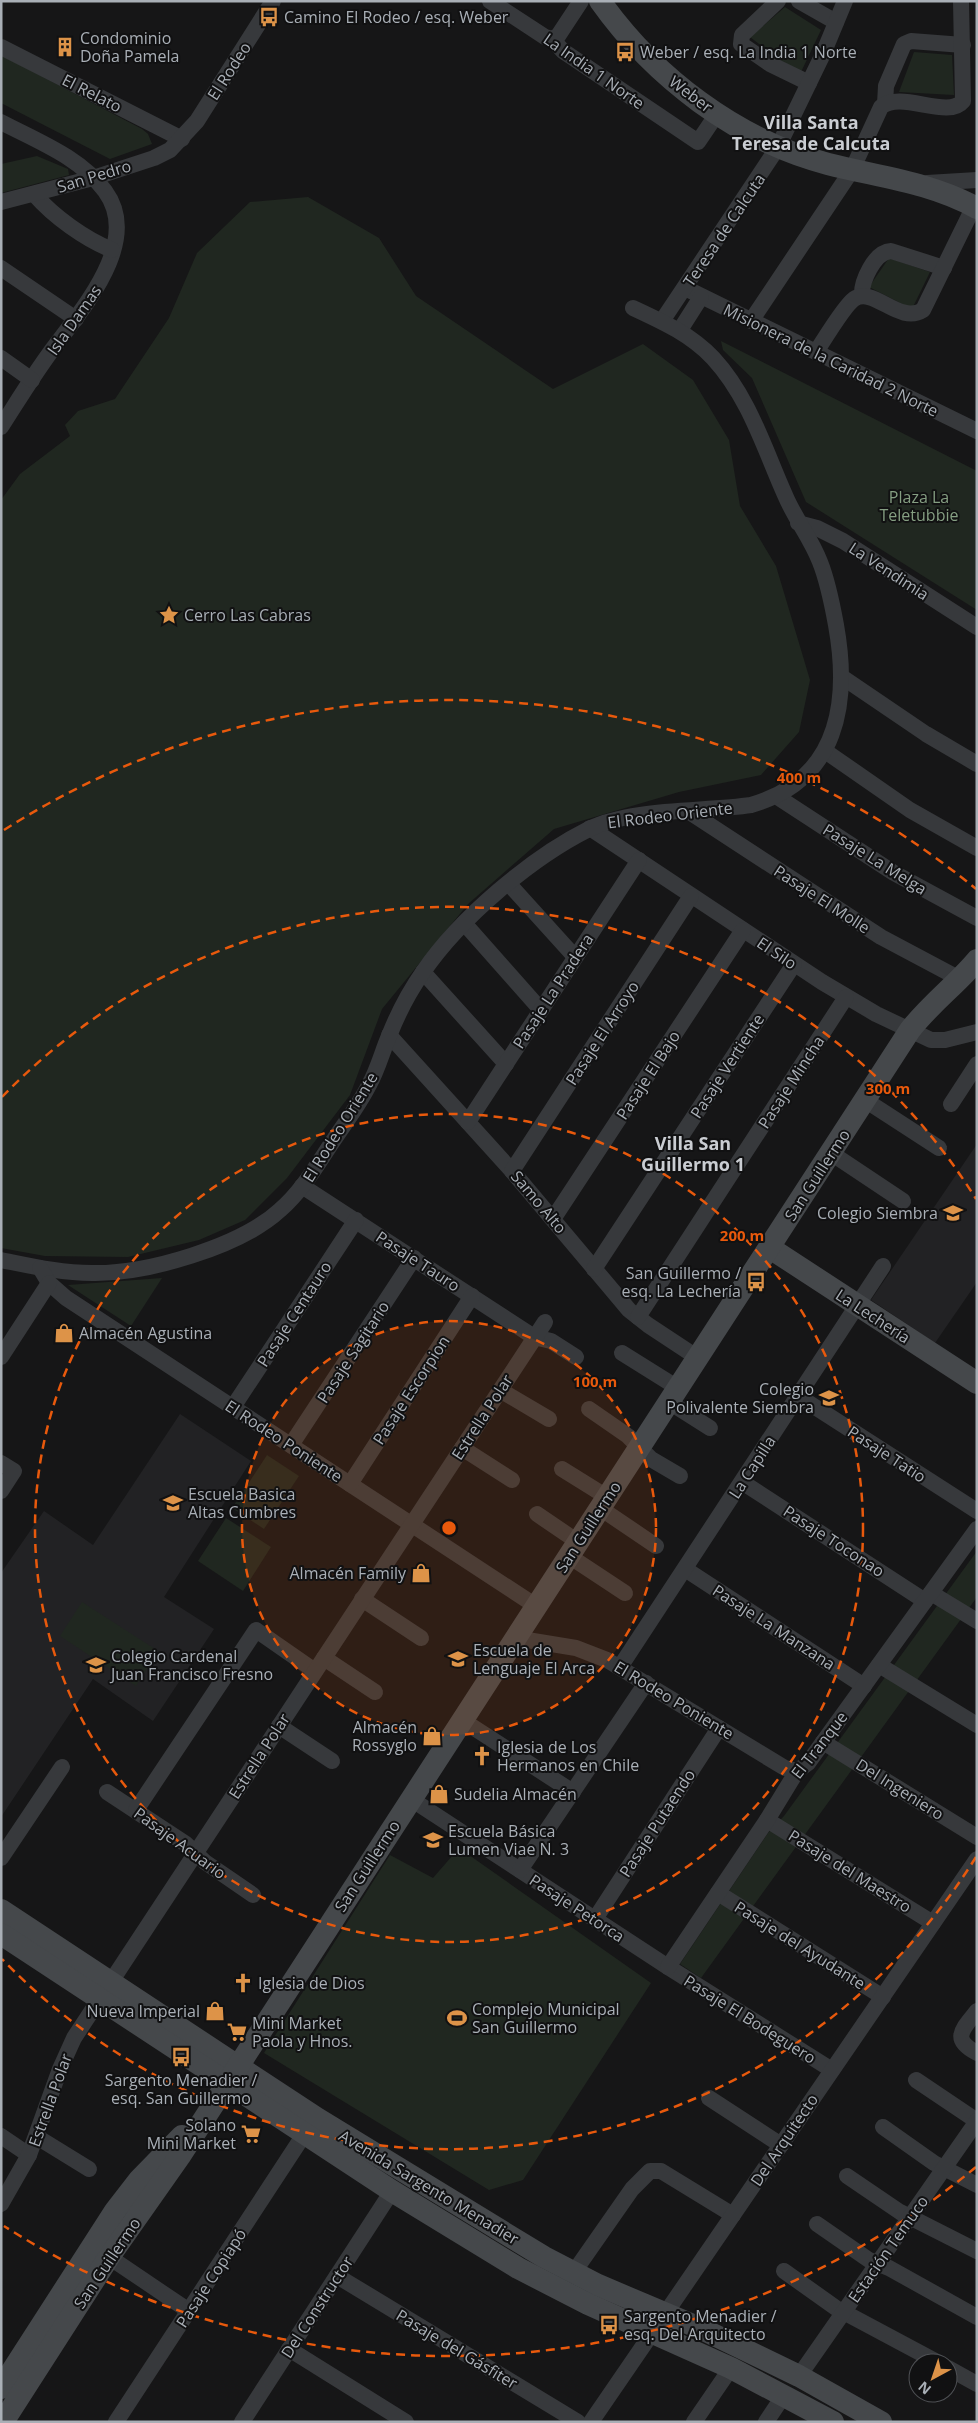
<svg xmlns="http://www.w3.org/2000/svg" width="978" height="2423" font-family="'Open Sans',sans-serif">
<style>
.built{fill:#222224}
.green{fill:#202720}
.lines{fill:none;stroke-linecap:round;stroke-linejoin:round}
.street{stroke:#37393c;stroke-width:16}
.secondary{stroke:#45484b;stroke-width:22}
.ring{fill:none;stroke:#e8590c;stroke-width:2.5;stroke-dasharray:9 6}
.labels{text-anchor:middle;stroke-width:4;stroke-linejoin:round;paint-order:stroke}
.poi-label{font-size:16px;fill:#a9afb6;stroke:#111112;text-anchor:start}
.street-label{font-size:16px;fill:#a9afb6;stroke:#111112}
.park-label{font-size:16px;fill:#859e82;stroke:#111112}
.neighbourhood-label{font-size:18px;font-weight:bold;fill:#cacdd2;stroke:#111112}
.centre{fill:#e8590c;stroke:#111112;stroke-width:2.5}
.ring-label{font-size:15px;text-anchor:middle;font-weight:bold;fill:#e8590c;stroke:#111112;stroke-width:4;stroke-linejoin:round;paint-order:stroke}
</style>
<rect width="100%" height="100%" fill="#161617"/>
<g class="built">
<polygon points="977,1144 977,1282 935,1343 871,1300"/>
<polygon points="180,1414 251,1461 164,1597 214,1629 153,1721 93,1679 1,1817 1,1573 44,1511 93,1545"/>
</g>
<g class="green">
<polygon points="785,7 821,30 801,72 780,60 750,37"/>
<polygon points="914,52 952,55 954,95 899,92"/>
<polygon points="1,55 142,129 148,134 152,144 110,159 1,103"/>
<polygon points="37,156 68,169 69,175 1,193 1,164"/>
<polygon points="308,197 379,238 416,296 553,389 643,344 693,380 729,440 740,506 776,566 810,680 799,732 761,775 679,792 554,829 468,904 382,1009 350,1095 287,1178 245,1220 199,1240 128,1257 45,1256 1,1248 1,500 20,474 70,436 65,425 78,411 115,399 169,318 197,253 250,202"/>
<polygon points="889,258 930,272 912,309 869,287"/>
<polygon points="721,341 977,471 977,610 806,502 752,378 723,350"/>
<polygon points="162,1278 131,1326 68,1285"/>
<polygon points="267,1455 299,1476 264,1529 232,1508"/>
<polygon points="226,1518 271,1547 243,1591 198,1561"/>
<polygon points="977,1551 977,1597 701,1978 680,1964 768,1833 784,1816"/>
<polygon points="82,1602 158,1651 136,1686 60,1636"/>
<polygon points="459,1848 651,1983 523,2180 489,2190 264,2053 390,1855 433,1878"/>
</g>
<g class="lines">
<g class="street">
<polyline points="490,1 545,37 552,39 563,51 698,142 717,114"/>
<polyline points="778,1 742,35 741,44 770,64 809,83"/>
<polyline points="799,1 836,22"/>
<polyline points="552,39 558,36 581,1"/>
<polyline points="1,47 182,139"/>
<polyline points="885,104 886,86 904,44 911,41 963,45"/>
<path d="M1,122c36,19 79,35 104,69 36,49 -19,113 -47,151 -21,27 -39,57 -57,85"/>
<polyline points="927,183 977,180"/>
<path d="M34,194c20,23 51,45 78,56"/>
<polyline points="1,202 93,178 154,158 170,150 197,121 273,1"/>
<polyline points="1,268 76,319"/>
<polyline points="685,288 977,431"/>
<path d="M862,296c-1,-14 12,-44 29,-45l53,17"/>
<polyline points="662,321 778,147 823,54 845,1"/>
<path d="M751,321l101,-151 29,-63c20,-17 67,13 82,-6l-2,-100"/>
<polyline points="680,330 701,297"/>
<path d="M816,352c8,-12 28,-46 38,-53 20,-13 45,26 69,11l51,-104"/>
<polyline points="1,358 32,380"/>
<polyline points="798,523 817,528 843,541 977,627"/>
<polyline points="842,677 926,734 977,764"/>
<polyline points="825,751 910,810 977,848"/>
<polyline points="776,796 894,873 977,918"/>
<polyline points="688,811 881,937 960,979"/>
<polyline points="590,828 822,982 876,1014 931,1040 945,1040 977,1032"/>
<polyline points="509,884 575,957"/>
<polyline points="464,923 541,1010"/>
<polyline points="423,972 506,1064"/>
<polyline points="389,1035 512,1171 629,1310 648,1325 698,1358"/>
<polyline points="865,1100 939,1148"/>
<polyline points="951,1104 977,1064"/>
<polyline points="468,1122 639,860"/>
<polyline points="831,1153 903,1201"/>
<polyline points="512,1171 691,896"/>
<polyline points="302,1186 534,1337 551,1341 576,1357"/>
<polyline points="553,1219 743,930"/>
<path d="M1,1260c30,6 60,13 91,13 54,1 148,-26 188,-63 22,-19 37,-45 53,-69 12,-18 26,-36 36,-56 9,-16 13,-33 20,-49 9,-23 20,-44 34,-64 37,-54 108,-114 166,-143 42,-21 114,-17 162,-24 87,-25 99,-102 85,-180 -4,-22 -8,-43 -16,-63 -9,-24 -25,-43 -35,-67 -21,-47 -36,-98 -72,-137 -23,-24 -50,-36 -80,-50"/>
<polyline points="40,1268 49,1283 66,1298 536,1606"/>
<polyline points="594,1269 794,964"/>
<polyline points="638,1317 846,997"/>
<polyline points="622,1353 678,1388"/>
<polyline points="1,1357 49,1283"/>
<polyline points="500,1390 549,1419"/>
<polyline points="798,1396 977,1511"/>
<polyline points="669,1402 710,1428"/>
<polyline points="233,1407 356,1220"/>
<polyline points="589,1409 628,1436 651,1459 680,1476"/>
<polyline points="291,1445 414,1258"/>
<polyline points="462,1448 512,1480"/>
<polyline points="1,1463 14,1471 1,1491"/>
<polyline points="562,1469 607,1497"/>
<polyline points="742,1482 925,1601"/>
<polyline points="350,1484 472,1296"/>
<polyline points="600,1508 656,1546"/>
<polyline points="537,1514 578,1542"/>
<polyline points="569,1556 625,1593"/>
<polyline points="685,1569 864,1686"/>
<polyline points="931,1593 977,1621"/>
<polyline points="362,1599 421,1638"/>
<polyline points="515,1638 576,1648 607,1660 785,1768 797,1771"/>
<polyline points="324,1658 375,1692"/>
<polyline points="879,1665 977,1725"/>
<polyline points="620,1667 883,1266"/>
<polyline points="462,1720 573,1792"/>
<polyline points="279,1726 332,1761"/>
<polyline points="823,1742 977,1837"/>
<polyline points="107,1792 186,1844 205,1862 253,1895"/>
<polyline points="411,1799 668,1967 832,2070"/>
<polyline points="136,1810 256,1630 315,1671"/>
<polyline points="767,1820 933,1923"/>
<polyline points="1,1858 62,1767"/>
<polyline points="520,1870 646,1683"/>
<polyline points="718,1893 883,1997"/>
<polyline points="595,1919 719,1728"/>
<polyline points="668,1967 767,1820 797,1771 808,1763 977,1529"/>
<path d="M977,2011c-14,18 -27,28 0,42"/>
<polyline points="916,2080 977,2121"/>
<polyline points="709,2098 781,2145"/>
<polyline points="883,2127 934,2163 977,2185"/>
<polyline points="1,2136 29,2155"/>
<polyline points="37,2137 89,2169"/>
<polyline points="847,2176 900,2212 977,2251"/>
<polyline points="1,2204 29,2155 60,2069 74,2038 545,1322"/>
<polyline points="817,2224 869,2260 889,2268 977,2317"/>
<polyline points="109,2257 189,2311"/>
<polyline points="784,2271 836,2308 939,2363"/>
<polyline points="574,2272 632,2189 650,2171 661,2171 733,2215"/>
<polyline points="337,2276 578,2422"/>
<polyline points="289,2349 406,2422"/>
<polyline points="948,2368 977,2384"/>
<polyline points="799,2376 977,2121"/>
<polyline points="116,2422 305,2133"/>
<polyline points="242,2422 392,2191"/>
<polyline points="591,2422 977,1859"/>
<polyline points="694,2422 731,2368"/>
<polyline points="766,2422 784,2395"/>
</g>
<g class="secondary">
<path d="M600,1c54,76 136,139 228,163 51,13 102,18 149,44"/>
<polyline points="770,1248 977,1383"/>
<polyline points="1,1910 318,2119 544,2257 598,2285 702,2329 799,2376 881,2422"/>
<polyline points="1,1934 392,2191 518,2268 588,2304 731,2368 833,2422"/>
<polyline points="1,2388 115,2211 139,2180 182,2136"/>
<path d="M3,2422l106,-165 71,-101 730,-1126c20,-26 46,-45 67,-70"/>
</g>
</g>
<circle cx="449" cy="1528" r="207" fill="#e8590c" fill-opacity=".12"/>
<g class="ring">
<circle cx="449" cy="1528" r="207"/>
<circle cx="449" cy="1528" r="414"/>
<path d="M976 1857A621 621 0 0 1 2 1959M2 1097A621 621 0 0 1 976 1199"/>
<path d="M976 2167A828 828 0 0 1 4 2226M4 830A828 828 0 0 1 976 889"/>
</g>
<defs>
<symbol id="bus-bare" viewBox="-9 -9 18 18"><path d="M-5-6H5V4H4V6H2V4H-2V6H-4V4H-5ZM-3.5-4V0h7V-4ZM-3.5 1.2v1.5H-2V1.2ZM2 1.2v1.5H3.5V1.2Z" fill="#dd9348" stroke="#111112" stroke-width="2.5" paint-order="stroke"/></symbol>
<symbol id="building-bare" viewBox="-9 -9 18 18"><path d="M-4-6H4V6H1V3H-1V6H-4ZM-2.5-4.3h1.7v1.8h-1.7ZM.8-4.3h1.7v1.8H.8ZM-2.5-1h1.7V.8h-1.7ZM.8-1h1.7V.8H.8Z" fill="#dd9348" stroke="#111112" stroke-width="2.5" paint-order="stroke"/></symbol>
<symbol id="sight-bare" viewBox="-9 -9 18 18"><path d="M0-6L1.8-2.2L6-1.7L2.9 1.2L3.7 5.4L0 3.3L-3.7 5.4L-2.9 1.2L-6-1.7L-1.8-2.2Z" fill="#dd9348" stroke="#111112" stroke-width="2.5" paint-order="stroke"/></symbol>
<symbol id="school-bare" viewBox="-9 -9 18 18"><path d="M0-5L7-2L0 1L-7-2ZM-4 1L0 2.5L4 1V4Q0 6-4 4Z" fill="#dd9348" stroke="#111112" stroke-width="2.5" paint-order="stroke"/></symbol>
<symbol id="shop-bare" viewBox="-9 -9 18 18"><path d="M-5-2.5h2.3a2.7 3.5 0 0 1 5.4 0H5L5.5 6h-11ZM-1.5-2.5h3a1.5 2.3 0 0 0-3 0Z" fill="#dd9348" stroke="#111112" stroke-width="2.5" paint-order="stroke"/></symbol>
<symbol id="church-bare" viewBox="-9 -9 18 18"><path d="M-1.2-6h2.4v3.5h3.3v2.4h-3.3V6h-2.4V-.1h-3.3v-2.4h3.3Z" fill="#dd9348" stroke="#111112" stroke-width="2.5" paint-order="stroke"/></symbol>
<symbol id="stadium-bare" viewBox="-9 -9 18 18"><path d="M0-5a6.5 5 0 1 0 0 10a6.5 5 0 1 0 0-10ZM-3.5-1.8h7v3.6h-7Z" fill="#dd9348" stroke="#111112" stroke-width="2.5" paint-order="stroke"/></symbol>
<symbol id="supermarket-bare" viewBox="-9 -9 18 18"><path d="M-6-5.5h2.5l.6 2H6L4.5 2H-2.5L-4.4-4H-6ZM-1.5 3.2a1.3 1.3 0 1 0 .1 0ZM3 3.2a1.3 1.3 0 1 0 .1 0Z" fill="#dd9348" stroke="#111112" stroke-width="2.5" paint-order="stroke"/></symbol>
</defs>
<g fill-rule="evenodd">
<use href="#bus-bare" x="255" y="3" width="28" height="28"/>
<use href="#building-bare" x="51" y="33" width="28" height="28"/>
<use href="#bus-bare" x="611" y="38" width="28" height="28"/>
<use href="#sight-bare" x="155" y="601" width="28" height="28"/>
<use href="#school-bare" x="939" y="1199" width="28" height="28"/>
<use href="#bus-bare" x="742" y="1268" width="28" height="28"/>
<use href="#shop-bare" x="50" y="1319" width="28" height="28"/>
<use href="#school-bare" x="815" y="1384" width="28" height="28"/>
<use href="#school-bare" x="159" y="1489" width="28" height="28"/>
<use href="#shop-bare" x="407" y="1559" width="28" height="28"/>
<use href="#school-bare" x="444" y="1645" width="28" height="28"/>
<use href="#school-bare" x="82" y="1651" width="28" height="28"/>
<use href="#shop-bare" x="418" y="1722" width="28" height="28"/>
<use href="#church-bare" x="468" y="1742" width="28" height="28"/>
<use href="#shop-bare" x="425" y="1780" width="28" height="28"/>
<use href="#school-bare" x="419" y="1826" width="28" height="28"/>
<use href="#church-bare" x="229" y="1969" width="28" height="28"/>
<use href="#shop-bare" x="201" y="1997" width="28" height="28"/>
<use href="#stadium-bare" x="443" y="2004" width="28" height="28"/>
<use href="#supermarket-bare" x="223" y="2018" width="28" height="28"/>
<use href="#bus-bare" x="167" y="2043" width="28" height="28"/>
<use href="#supermarket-bare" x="237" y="2120" width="28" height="28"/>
<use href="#bus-bare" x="595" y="2311" width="28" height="28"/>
</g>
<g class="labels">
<g class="poi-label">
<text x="284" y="23">Camino El Rodeo / esq. Weber</text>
<text x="80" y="44">Condominio<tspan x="80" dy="18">Doña Pamela</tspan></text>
<text x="640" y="58">Weber / esq. La India 1 Norte</text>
<text x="184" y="621">Cerro Las Cabras</text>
<text x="938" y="1219" text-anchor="end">Colegio Siembra</text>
<text x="741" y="1279" text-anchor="end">San Guillermo /<tspan x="741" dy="18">esq. La Lechería</tspan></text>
<text x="79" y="1339">Almacén Agustina</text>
<text x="814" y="1395" text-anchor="end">Colegio<tspan x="814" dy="18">Polivalente Siembra</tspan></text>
<text x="188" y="1500">Escuela Basica<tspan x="188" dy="18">Altas Cumbres</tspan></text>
<text x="406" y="1579" text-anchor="end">Almacén Family</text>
<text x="473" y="1656">Escuela de<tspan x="473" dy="18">Lenguaje El Arca</tspan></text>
<text x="111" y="1662">Colegio Cardenal<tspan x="111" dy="18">Juan Francisco Fresno</tspan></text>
<text x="417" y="1733" text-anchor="end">Almacén<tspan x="417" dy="18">Rossyglo</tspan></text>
<text x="497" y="1753">Iglesia de Los<tspan x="497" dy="18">Hermanos en Chile</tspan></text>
<text x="454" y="1800">Sudelia Almacén</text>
<text x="448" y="1837">Escuela Básica<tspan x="448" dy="18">Lumen Viae N. 3</tspan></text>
<text x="258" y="1989">Iglesia de Dios</text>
<text x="472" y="2015">Complejo Municipal<tspan x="472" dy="18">San Guillermo</tspan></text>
<text x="200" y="2017" text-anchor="end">Nueva Imperial</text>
<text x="252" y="2029">Mini Market<tspan x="252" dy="18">Paola y Hnos.</tspan></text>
<text x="181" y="2086" text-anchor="middle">Sargento Menadier /<tspan x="181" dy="18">esq. San Guillermo</tspan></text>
<text x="236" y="2131" text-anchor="end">Solano<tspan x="236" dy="18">Mini Market</tspan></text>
<text x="624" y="2322">Sargento Menadier /<tspan x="624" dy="18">esq. Del Arquitecto</tspan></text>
</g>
<g class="street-label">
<text transform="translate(229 71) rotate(-57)" y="6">El Rodeo</text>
<text transform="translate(594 71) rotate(35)" y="6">La India 1 Norte</text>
<text transform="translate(92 93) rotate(27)" y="6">El Relato</text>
<text transform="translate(691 94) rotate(37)" y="6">Weber</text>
<text transform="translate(94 176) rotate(-17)" y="6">San Pedro</text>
<text transform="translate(724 230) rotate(-56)" y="6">Teresa de Calcuta</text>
<text transform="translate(74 320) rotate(-55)" y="6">Isla Damas</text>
<text transform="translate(831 360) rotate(26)" y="6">Misionera de la Caridad 2 Norte</text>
<text transform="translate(889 571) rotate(33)" y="6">La Vendimia</text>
<text transform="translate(670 815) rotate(-7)" y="6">El Rodeo Oriente</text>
<text transform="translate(875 859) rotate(32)" y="6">Pasaje La Melga</text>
<text transform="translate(822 899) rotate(33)" y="6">Pasaje El Molle</text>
<text transform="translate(777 953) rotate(34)" y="6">El Silo</text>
<text transform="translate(553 991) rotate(-57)" y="6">Pasaje La Pradera</text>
<text transform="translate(602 1033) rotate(-57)" y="6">Pasaje El Arroyo</text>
<text transform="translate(727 1066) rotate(-57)" y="6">Pasaje Vertiente</text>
<text transform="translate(648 1075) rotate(-57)" y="6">Pasaje El Bajo</text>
<text transform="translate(791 1082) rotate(-57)" y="6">Pasaje Mincha</text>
<text transform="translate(340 1127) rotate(-58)" y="6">El Rodeo Oriente</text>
<text transform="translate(817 1175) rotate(-57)" y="6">San Guillermo</text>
<text transform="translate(539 1202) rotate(50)" y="6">Samo Alto</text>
<text transform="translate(418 1261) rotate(33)" y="6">Pasaje Tauro</text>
<text transform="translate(294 1314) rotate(-57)" y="6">Pasaje Centauro</text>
<text transform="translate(873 1316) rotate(33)" y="6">La Lechería</text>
<text transform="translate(353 1352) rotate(-57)" y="6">Pasaje Sagitario</text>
<text transform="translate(411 1390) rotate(-57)" y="6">Pasaje Escorpion</text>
<text transform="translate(482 1417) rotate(-57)" y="6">Estrella Polar</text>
<text transform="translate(284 1441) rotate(33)" y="6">El Rodeo Poniente</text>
<text transform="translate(887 1454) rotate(33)" y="6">Pasaje Tatio</text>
<text transform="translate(752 1467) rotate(-57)" y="6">La Capilla</text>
<text transform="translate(588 1527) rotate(-57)" y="6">San Guillermo</text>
<text transform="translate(834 1541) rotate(33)" y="6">Pasaje Toconao</text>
<text transform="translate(774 1627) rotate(33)" y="6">Pasaje La Manzana</text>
<text transform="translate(674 1700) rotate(31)" y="6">El Rodeo Poniente</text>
<text transform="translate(819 1745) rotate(-52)" y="6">El Tranque</text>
<text transform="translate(259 1756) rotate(-57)" y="6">Estrella Polar</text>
<text transform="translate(900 1789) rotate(32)" y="6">Del Ingeniero</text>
<text transform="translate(657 1823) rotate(-57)" y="6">Pasaje Putaendo</text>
<text transform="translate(180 1843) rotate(36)" y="6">Pasaje Acuario</text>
<text transform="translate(367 1866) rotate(-57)" y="6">San Guillermo</text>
<text transform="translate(850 1871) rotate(32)" y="6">Pasaje del Maestro</text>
<text transform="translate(577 1908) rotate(33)" y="6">Pasaje Petorca</text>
<text transform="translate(800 1945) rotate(32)" y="6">Pasaje del Ayudante</text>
<text transform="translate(750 2019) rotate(32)" y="6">Pasaje El Bodeguero</text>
<text transform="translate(50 2100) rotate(-70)" y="6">Estrella Polar</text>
<text transform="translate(784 2140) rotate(-56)" y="6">Del Arquitecto</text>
<text transform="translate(429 2187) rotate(31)" y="6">Avenida Sargento Menadier</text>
<text transform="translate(888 2249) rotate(-55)" y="6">Estación Temuco</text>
<text transform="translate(107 2263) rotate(-56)" y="6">San Guillermo</text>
<text transform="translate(211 2278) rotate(-57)" y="6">Pasaje Copiapó</text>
<text transform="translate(317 2307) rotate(-57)" y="6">Del Constructor</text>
<text transform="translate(457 2349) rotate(31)" y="6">Pasaje del Gásfiter</text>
</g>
<g class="park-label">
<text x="919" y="503">Plaza La<tspan x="919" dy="18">Teletubbie</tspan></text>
</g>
<g class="neighbourhood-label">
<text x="811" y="129">Villa Santa<tspan x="811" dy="21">Teresa de Calcuta</tspan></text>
<text x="693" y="1150">Villa San<tspan x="693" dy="21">Guillermo 1</tspan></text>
</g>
</g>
<circle cx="449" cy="1528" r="8" class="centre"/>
<g class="ring-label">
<text x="799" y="783">400 m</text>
<text x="888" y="1094">300 m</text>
<text x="742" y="1241">200 m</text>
<text x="595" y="1387">100 m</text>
</g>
<rect width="978" height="2423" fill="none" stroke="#a9afb6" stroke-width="5"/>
<g transform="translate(933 2378) rotate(220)"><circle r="24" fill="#111112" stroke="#4e5054"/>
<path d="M0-4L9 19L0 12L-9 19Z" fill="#dd9348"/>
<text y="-8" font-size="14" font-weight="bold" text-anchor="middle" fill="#a9afb6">N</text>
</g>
</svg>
